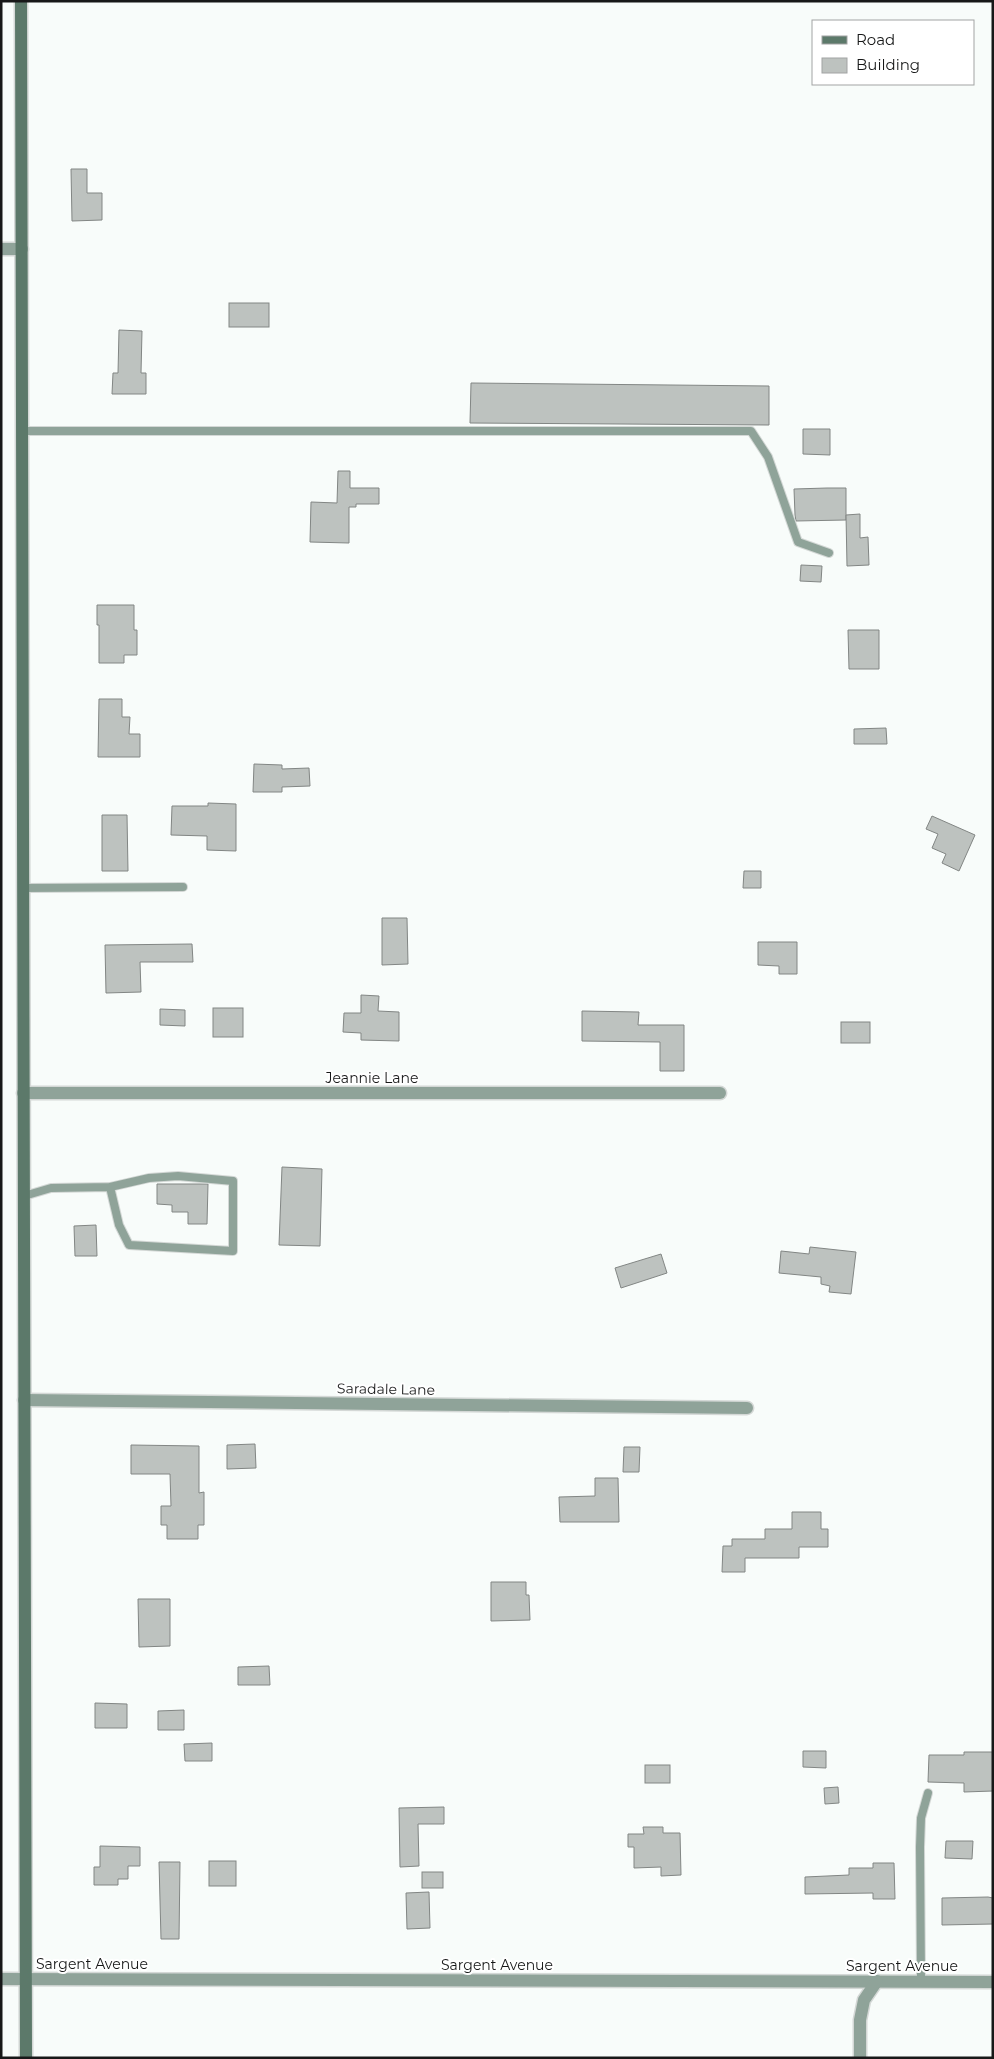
<svg xmlns="http://www.w3.org/2000/svg" width="994" height="2059" font-family="Montserrat,sans-serif">
<style>
.building{fill:#bdc2bf;stroke:#828684}
.lines{fill:none;stroke-linecap:round;stroke-linejoin:round}
.service-casing{stroke:#d4d8d6;stroke-width:10}
.minor-casing{stroke:#d4d8d6;stroke-width:15}
.secondary-casing{stroke:#d4d8d6;stroke-width:15}
.service{stroke:#8fa399;stroke-width:8}
.minor{stroke:#8fa399;stroke-width:12}
.secondary{stroke:#5c796a;stroke-width:12}
.labels{text-anchor:middle;stroke-width:4;stroke-linejoin:round;paint-order:stroke}
.street-label{font-size:14px;fill:#171818;stroke:#fff}
</style>
<rect width="100%" height="100%" fill="#f8fcfa"/>
<g class="building">
<polygon points="71,169 87,169 87,193 102,193 102,220 72,221"/>
<rect x="229" y="303" width="40" height="24"/>
<polygon points="119,330 142,331 141,373 146,373 146,394 112,394 113,373 118,373"/>
<polygon points="471,383 769,386 769,425 470,423"/>
<polygon points="803,429 830,429 830,455 803,454"/>
<polygon points="338,471 350,471 350,488 379,488 379,504 356,504 356,507 349,507 349,543 310,542 311,502 337,503"/>
<polygon points="827,488 846,488 846,520 796,521 795,515 794,489"/>
<polygon points="860,514 860,538 868,537 869,565 847,566 846,515"/>
<polygon points="801,565 822,566 821,582 800,581"/>
<polygon points="97,605 134,605 134,630 137,630 137,655 124,655 124,663 99,663 99,625 97,625"/>
<polygon points="848,630 879,630 879,669 849,669"/>
<polygon points="99,699 122,699 122,717 130,717 129,734 140,734 140,757 98,757"/>
<polygon points="886,728 887,744 854,744 854,729"/>
<polygon points="254,764 282,765 282,769 309,768 310,786 282,787 282,792 253,792"/>
<polygon points="208,803 236,804 236,851 207,850 207,836 171,835 172,806 208,806"/>
<polygon points="102,815 127,815 128,871 102,871"/>
<polygon points="932,816 975,835 959,871 942,863 946,854 932,848 938,834 926,829"/>
<polygon points="744,871 761,871 761,888 743,888"/>
<polygon points="382,918 407,918 408,964 382,965"/>
<polygon points="758,942 797,942 797,974 779,974 779,966 758,965"/>
<polygon points="192,944 193,962 140,962 141,992 106,993 105,945"/>
<polygon points="361,995 379,996 378,1011 399,1012 399,1041 361,1040 361,1033 343,1032 344,1013 361,1013"/>
<rect x="213" y="1008" width="30" height="29"/>
<polygon points="160,1009 185,1010 185,1026 160,1025"/>
<polygon points="582,1011 639,1012 638,1025 684,1025 684,1071 660,1071 660,1042 582,1041"/>
<rect x="841" y="1022" width="29" height="21"/>
<polygon points="282,1167 322,1169 320,1246 279,1245"/>
<polygon points="157,1184 208,1184 207,1224 188,1224 188,1212 172,1212 172,1205 157,1204"/>
<polygon points="96,1225 97,1256 75,1256 74,1226"/>
<polygon points="810,1247 856,1252 851,1294 829,1292 830,1286 821,1284 821,1277 779,1273 781,1251 809,1254"/>
<polygon points="661,1254 667,1273 621,1288 615,1268"/>
<polygon points="255,1444 256,1468 227,1469 227,1445"/>
<polygon points="131,1445 199,1446 199,1493 204,1492 204,1525 198,1525 198,1539 167,1539 167,1525 161,1525 161,1506 171,1506 170,1474 131,1474"/>
<polygon points="624,1447 640,1447 639,1472 623,1472"/>
<polygon points="595,1478 618,1478 619,1522 560,1522 559,1497 595,1496"/>
<polygon points="792,1512 821,1512 821,1529 828,1529 828,1547 799,1547 799,1558 745,1558 745,1572 722,1572 723,1546 732,1546 732,1539 765,1539 765,1529 792,1529"/>
<polygon points="491,1582 526,1582 526,1595 529,1595 530,1620 491,1621"/>
<polygon points="138,1599 170,1599 170,1646 139,1647"/>
<polygon points="269,1666 270,1685 238,1685 238,1667"/>
<polygon points="95,1703 127,1704 127,1728 95,1728"/>
<polygon points="184,1710 184,1730 158,1730 158,1711"/>
<polygon points="212,1743 212,1761 185,1761 184,1744"/>
<polygon points="803,1751 826,1751 826,1768 803,1767"/>
<polygon points="964,1752 993,1752 993,1791 964,1792 964,1783 928,1782 929,1755 964,1755"/>
<rect x="645" y="1765" width="25" height="18"/>
<polygon points="838,1787 839,1803 825,1804 824,1788"/>
<polygon points="444,1807 444,1824 418,1824 419,1866 400,1867 399,1808"/>
<polygon points="643,1827 663,1827 663,1833 680,1833 681,1875 661,1876 661,1867 634,1868 634,1847 628,1847 628,1834 644,1834"/>
<polygon points="946,1841 973,1841 972,1859 945,1858"/>
<polygon points="100,1846 140,1847 140,1866 128,1866 128,1879 118,1879 118,1885 94,1885 94,1867 100,1867"/>
<rect x="209" y="1861" width="27" height="25"/>
<polygon points="159,1862 180,1862 179,1939 161,1939"/>
<polygon points="873,1863 894,1863 895,1899 873,1899 873,1893 805,1894 805,1877 849,1875 849,1868 873,1868"/>
<rect x="422" y="1872" width="21" height="16"/>
<polygon points="429,1892 430,1928 407,1929 406,1893"/>
<polygon points="988,1897 993,1898 993,1924 942,1925 942,1898"/>
</g>
<g class="lines">
<defs>
<g id="service">
<polyline points="22,431 751,431 768,457 798,542 829,553"/>
<polyline points="23,888 183,887"/>
<polyline points="24,1196 51,1188 110,1187 149,1178 178,1176 233,1181 233,1251 129,1245 119,1225 110,1187"/>
<polyline points="921,1981 920,1847 921,1818 928,1793"/>
</g>
<g id="minor">
<polyline points="1,249 22,249"/>
<polyline points="23,1093 720,1093"/>
<polyline points="24,1400 747,1408"/>
<polyline points="1,1979 993,1982"/>
<polyline points="860,2058 860,2020 864,2000 877,1981"/>
</g>
<polyline id="secondary" points="21,1 26,2058"/>
</defs>
<use href="#service" class="service-casing"/>
<use href="#minor" class="minor-casing"/>
<use href="#secondary" class="secondary-casing"/>
<use href="#service" class="service"/>
<use href="#minor" class="minor"/>
<use href="#secondary" class="secondary"/>
</g>
<g class="labels">
<g class="street-label">
<text x="372" y="1083">Jeannie Lane</text>
<text transform="translate(386 1389) rotate(1)" y="5">Saradale Lane</text>
<text x="92" y="1969">Sargent Avenue</text>
<text x="497" y="1970">Sargent Avenue</text>
<text x="902" y="1971">Sargent Avenue</text>
</g>
</g>
<rect width="994" height="2059" fill="none" stroke="#171818" stroke-width="5"/>
<rect x="812" y="20" width="162" height="65" fill="#ffffff" stroke="#a2a3a3"/>
<rect x="822" y="36" width="25" height="8" fill="#5c796a" stroke="#a2a3a3"/>
<text x="856" y="45" font-size="15" fill="#171818">Road</text>
<rect x="822" y="58" width="25" height="15" fill="#bdc2bf" stroke="#a2a3a3"/>
<text x="856" y="70" font-size="15" fill="#171818">Building</text>
</svg>
